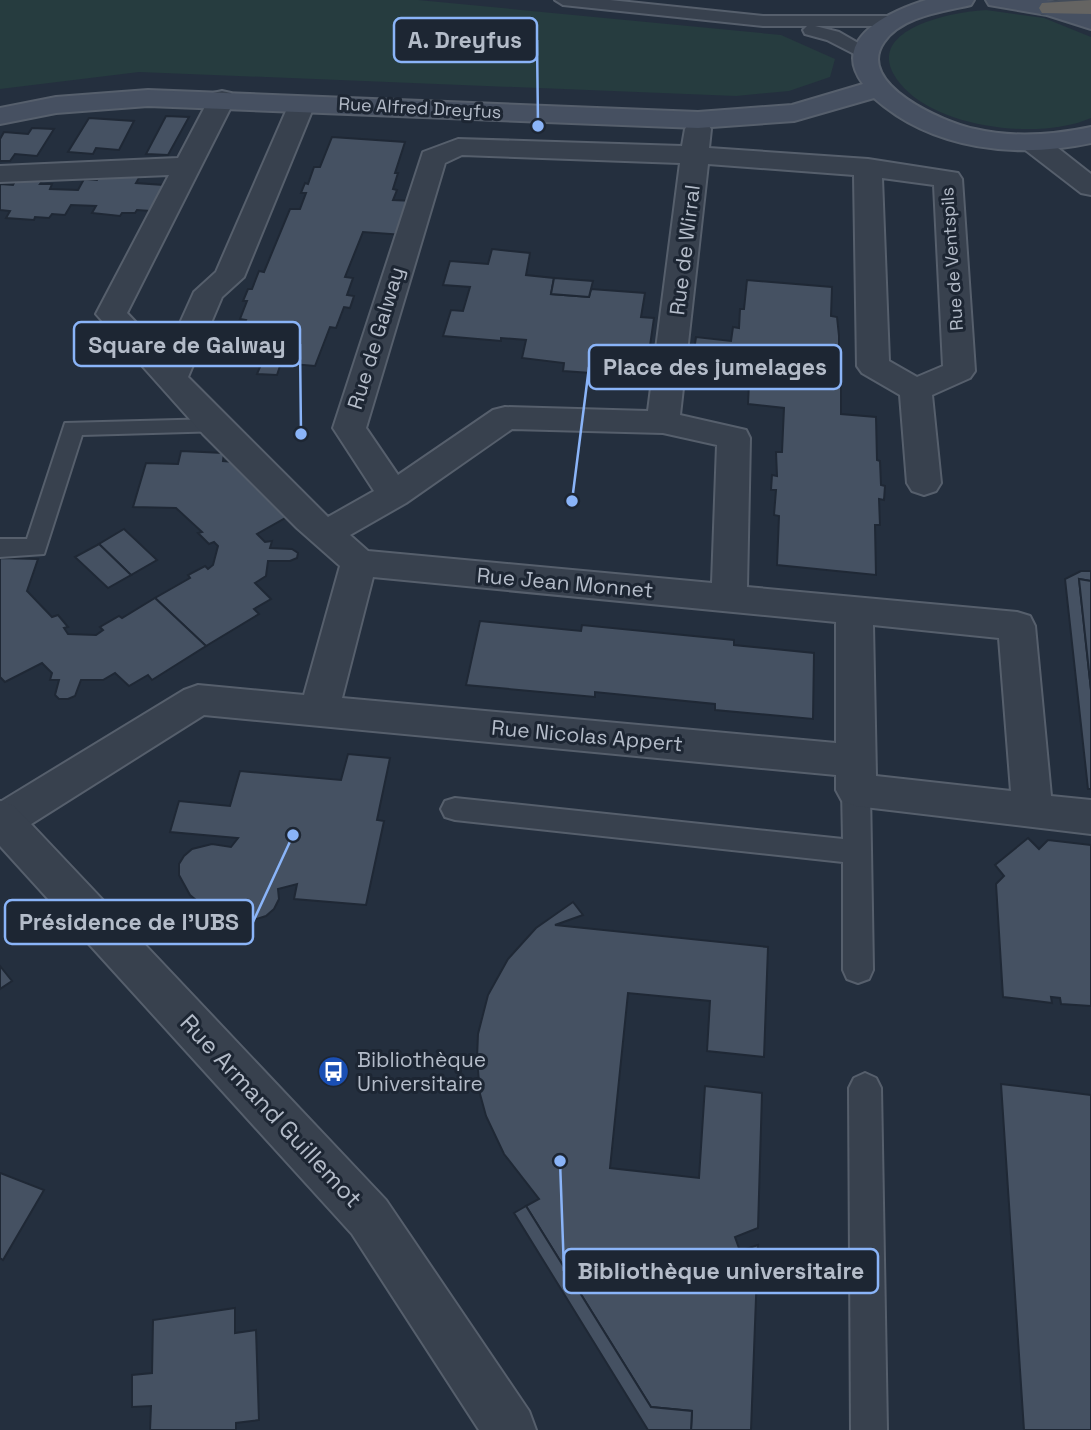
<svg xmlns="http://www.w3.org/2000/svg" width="1091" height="1430" font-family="'Space Grotesk',sans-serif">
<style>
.green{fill:#263c3f}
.building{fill:#455162;stroke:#1f2835;stroke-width:2}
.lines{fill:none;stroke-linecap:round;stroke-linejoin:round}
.service-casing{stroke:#565f6c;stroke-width:4}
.minor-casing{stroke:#565f6c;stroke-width:4}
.tertiary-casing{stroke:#565f6c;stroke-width:4}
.secondary-casing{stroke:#565f6c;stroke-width:4}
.trunk-casing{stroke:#434c59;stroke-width:4}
.service{fill:#38414e;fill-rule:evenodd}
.minor{fill:#38414e;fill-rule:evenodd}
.tertiary{fill:#38414e;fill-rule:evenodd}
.secondary{fill:#465061;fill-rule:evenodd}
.trunk{fill:#656462;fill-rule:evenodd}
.labels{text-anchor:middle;stroke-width:6;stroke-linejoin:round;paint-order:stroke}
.far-street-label{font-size:18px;fill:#b4bcc9;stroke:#1d2633}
.street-label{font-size:21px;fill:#b4bcc9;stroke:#1d2633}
.poi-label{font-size:21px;fill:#b4bcc9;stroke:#1d2633;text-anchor:start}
.near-street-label{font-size:24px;fill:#b4bcc9;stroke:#1d2633}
.leader{fill:none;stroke:#8ab4f8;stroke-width:2.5}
.callout-dot{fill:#8ab4f8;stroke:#1d2633;stroke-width:2.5}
.callout{fill:#1d2633;stroke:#8ab4f8;stroke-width:2.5}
.callout-label{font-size:23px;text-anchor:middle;font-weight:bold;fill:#b4bcc9}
</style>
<rect width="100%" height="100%" fill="#242f3e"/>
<g class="green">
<polygon points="0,0 418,0 781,35 835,59 830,77 789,91 736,96 139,72 0,89"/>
<path d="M986,10l58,8 47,19v81c-50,22 -148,11 -187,-30 -52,-56 44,-76 82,-78z"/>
</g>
<g class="building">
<polygon points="166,116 189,117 168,155 146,154"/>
<polygon points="89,118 134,121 119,150 96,148 93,154 68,152"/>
<polygon points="32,128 54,129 37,156 15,154 10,161 0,161 0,139 4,132 28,134"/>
<polygon points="332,137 405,142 395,173 398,173 393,189 397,190 393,200 415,201 404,235 363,232 345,277 353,278 347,295 354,296 350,308 344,307 336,328 330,327 315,366 281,363 277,375 257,374 262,362 229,358 246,320 240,319 247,301 243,301 248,289 252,289 259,271 264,272 290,209 300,209 306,193 301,193 305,183 308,184 314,167 320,167"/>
<polygon points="99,176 140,176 136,183 164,185 151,211 137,210 135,213 122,213 120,216 92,213 96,206 71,205 65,215 52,214 49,218 35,217 34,220 6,218 10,211 0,210 0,184 13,185 16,179 42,181 40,184 52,184 50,189 78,190 84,179 97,180"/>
<polygon points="492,249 530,253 526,275 554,278 551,294 589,297 591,289 645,293 641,317 654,318 648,360 608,357 605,374 563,371 564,363 522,358 526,340 501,338 501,341 443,336 451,310 463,311 470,287 443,285 450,261 488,264"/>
<polygon points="554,278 593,281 589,297 551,294"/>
<polygon points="747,280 832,287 831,316 837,317 839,336 839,349 834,349 834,368 841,369 841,414 876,417 877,460 880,461 881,485 885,486 884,500 879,499 880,525 875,525 876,575 777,565 779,516 774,515 776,490 771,490 772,475 777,476 776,452 782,452 784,408 748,404 749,383 690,377 696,337 731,341 733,327 739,328 740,309 744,309"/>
<polygon points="181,451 224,453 223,461 235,462 294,513 257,534 265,542 272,541 270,548 292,549 298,553 297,558 290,561 268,561 266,576 255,583 271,599 254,609 259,614 206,646 155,598 190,578 188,575 205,566 208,569 213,565 218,546 214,542 209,544 198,533 202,532 176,508 133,507 146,463 178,464"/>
<polygon points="124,529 157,560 131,575 99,544"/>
<polygon points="99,544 131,575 108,588 75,557"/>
<polygon points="0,558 38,559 27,591 52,617 58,615 68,627 64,628 68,634 96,635 103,630 100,627 119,616 122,618 155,598 206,646 152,680 148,675 129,686 115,673 103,680 81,680 75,696 68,699 59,699 55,695 59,680 50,680 52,673 42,663 5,682 0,677"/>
<polygon points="1081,571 1091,571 1091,581 1079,579 1091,690 1091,789 1088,789 1065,579"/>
<polygon points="1079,579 1091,581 1091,690"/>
<polygon points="480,621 581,631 582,625 734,640 734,645 814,653 813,719 715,710 715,704 595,692 595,697 466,685"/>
<polygon points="348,754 390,758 377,820 384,821 366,905 294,899 297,884 278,889 279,899 274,909 266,916 247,922 208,910 190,895 179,875 179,864 184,856 192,849 212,844 231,847 238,838 170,832 179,801 230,806 240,771 341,780"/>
<polygon points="1028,838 1039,849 1048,840 1091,845 1091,1006 1061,1004 1060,998 1051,997 1052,1003 1003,997 996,884 1004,876 995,865"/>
<polygon points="573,902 583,915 555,925 768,947 764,1057 707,1051 710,1001 628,993 610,1168 699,1178 705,1086 762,1093 758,1228 735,1237 740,1251 758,1245 751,1430 691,1430 692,1411 651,1407 526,1206 539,1199 504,1154 486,1116 480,1094 477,1058 478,1034 488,995 508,959 536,928"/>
<polygon points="0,966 12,981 0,989"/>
<polygon points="1001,1084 1091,1095 1091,1430 1024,1430"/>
<polygon points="0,1173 44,1190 3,1260 0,1258"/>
<polygon points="526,1206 651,1407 692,1411 691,1430 648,1430 514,1213"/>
<polygon points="235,1308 235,1333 256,1330 259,1420 236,1423 236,1430 150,1430 151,1406 132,1407 132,1375 152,1373 153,1320"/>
</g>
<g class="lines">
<defs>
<g id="service">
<polygon points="555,0 610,0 763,16 890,16 898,21 890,26 815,26 839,32 872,51 875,55 872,59 866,60 827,40 805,34 803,30 807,26 763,26 563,5"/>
<polygon points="215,419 223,421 226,426 223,431 82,435 44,554 0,557 0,539 27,539 65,423"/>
<polygon points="856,779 866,782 870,790 873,970 869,979 858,983 847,979 843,970 843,862 455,820 445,817 441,809 445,801 455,798 843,839 842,790 846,782"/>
<polygon points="865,1073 876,1078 881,1088 887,1430 851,1430 849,1088 854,1078"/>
</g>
<path id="minor" d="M222,91l9,2 4,6 -108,214 39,41 28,-62 22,-20 70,-161 4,-6 9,-2 9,2 4,6 -68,166 -22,20 -34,80 140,140 46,-26 -41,-63 90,-276 35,-13 224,7 3,-17 4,-6 9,-2 9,2 4,6 -2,19 159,11 90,14 4,6 13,192 -5,7 -38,17 9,88 -5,8 -12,4 -12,-4 -5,-8 -7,-88 -38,-22 -5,-7 -3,-191 -146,-11 -28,251 66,15 4,8 -3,149 270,25 13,4 5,10 16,170 40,4v34l-235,-28 -14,-5 -6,-11v-15l-632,-60 -187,118 -17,4v-35l184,-112 14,-5 106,10 36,-129 -43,-38 -94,-94 -107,-120 73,-139 -169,7v-16l178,-8 31,-59 4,-6zM462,155l218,8 -32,248 -143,-4 -12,3 -95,65 -32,-47 79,-265zM882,178l52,7 9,181 -26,11 -28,-16zM512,429l151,4 54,12 -5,138 -344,-32 -18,-16 56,-32zM373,577l463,45v121l-494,-45zM873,625l126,13 12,153 -135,-15z"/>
<g id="tertiary">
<polygon points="1034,135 1044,137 1091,174 1091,195 1081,193 1024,149 1020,143 1024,137"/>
<polygon points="0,801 14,806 386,1200 529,1411 536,1430 479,1430 352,1234 0,846"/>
</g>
<g id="secondary">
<path d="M926,0h48l-3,5c-29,7 -69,11 -87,37 -30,42 61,81 91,87 38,9 78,6 116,-2v16c-74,16 -159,7 -217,-45l-80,23 -96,7 -550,-22 -92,7 -56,11v-16l56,-11 92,-7 550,22 94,-7 71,-21c-34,-46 28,-73 63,-84z"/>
<polygon points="986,0 1046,0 1091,14 1091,29 1047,15 989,5"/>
</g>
<polygon id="trunk" points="1091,0 1091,14 1042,13 1039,8 1042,3"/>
</defs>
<use href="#service" class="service-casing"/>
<use href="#minor" class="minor-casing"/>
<use href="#tertiary" class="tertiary-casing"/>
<use href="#secondary" class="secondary-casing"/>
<use href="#trunk" class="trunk-casing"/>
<use href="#service" class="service"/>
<use href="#minor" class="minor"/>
<use href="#tertiary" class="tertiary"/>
<use href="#secondary" class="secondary"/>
<use href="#trunk" class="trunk"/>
</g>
<defs>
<symbol id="bus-disc" viewBox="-11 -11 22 22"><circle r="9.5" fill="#1a4fb4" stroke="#1d2633"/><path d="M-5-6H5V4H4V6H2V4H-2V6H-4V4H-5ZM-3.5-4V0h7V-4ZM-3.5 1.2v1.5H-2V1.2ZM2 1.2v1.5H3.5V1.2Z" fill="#fff"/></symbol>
</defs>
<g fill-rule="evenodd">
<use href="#bus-disc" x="316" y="1054" width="35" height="35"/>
</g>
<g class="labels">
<g class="far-street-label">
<text transform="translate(420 108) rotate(3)" y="6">Rue Alfred Dreyfus</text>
<text transform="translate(952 259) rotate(-94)" y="6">Rue de Ventspils</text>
</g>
<g class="street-label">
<text transform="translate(685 250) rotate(-83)" y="7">Rue de Wirral</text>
<text transform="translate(376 338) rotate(-73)" y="7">Rue de Galway</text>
<text transform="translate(565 583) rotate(5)" y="7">Rue Jean Monnet</text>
<text transform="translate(587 736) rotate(5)" y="7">Rue Nicolas Appert</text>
</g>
<g class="poi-label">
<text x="357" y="1067">Bibliothèque<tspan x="357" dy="24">Universitaire</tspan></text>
</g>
<g class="near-street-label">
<text transform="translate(271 1111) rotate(47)" y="8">Rue Armand Guillemot</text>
</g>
</g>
<path class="leader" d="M538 126L537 40M301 434L300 344M572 501L589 367M293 835L253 922M560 1161L564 1271"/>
<g class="callout-dot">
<circle cx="538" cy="126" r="7"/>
<circle cx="301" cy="434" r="7"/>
<circle cx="572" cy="501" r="7"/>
<circle cx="293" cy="835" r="7"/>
<circle cx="560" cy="1161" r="7"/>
</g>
<g class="callout">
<rect x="394" y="18" width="143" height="44" rx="7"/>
<rect x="74" y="322" width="226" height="44" rx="7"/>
<rect x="589" y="345" width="252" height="44" rx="7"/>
<rect x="5" y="900" width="248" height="44" rx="7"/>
<rect x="564" y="1249" width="314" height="44" rx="7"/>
</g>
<g class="callout-label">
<text x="465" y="48">A. Dreyfus</text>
<text x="187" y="353">Square de Galway</text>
<text x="715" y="375">Place des jumelages</text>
<text x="129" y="930">Présidence de l'UBS</text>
<text x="721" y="1279">Bibliothèque universitaire</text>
</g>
</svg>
